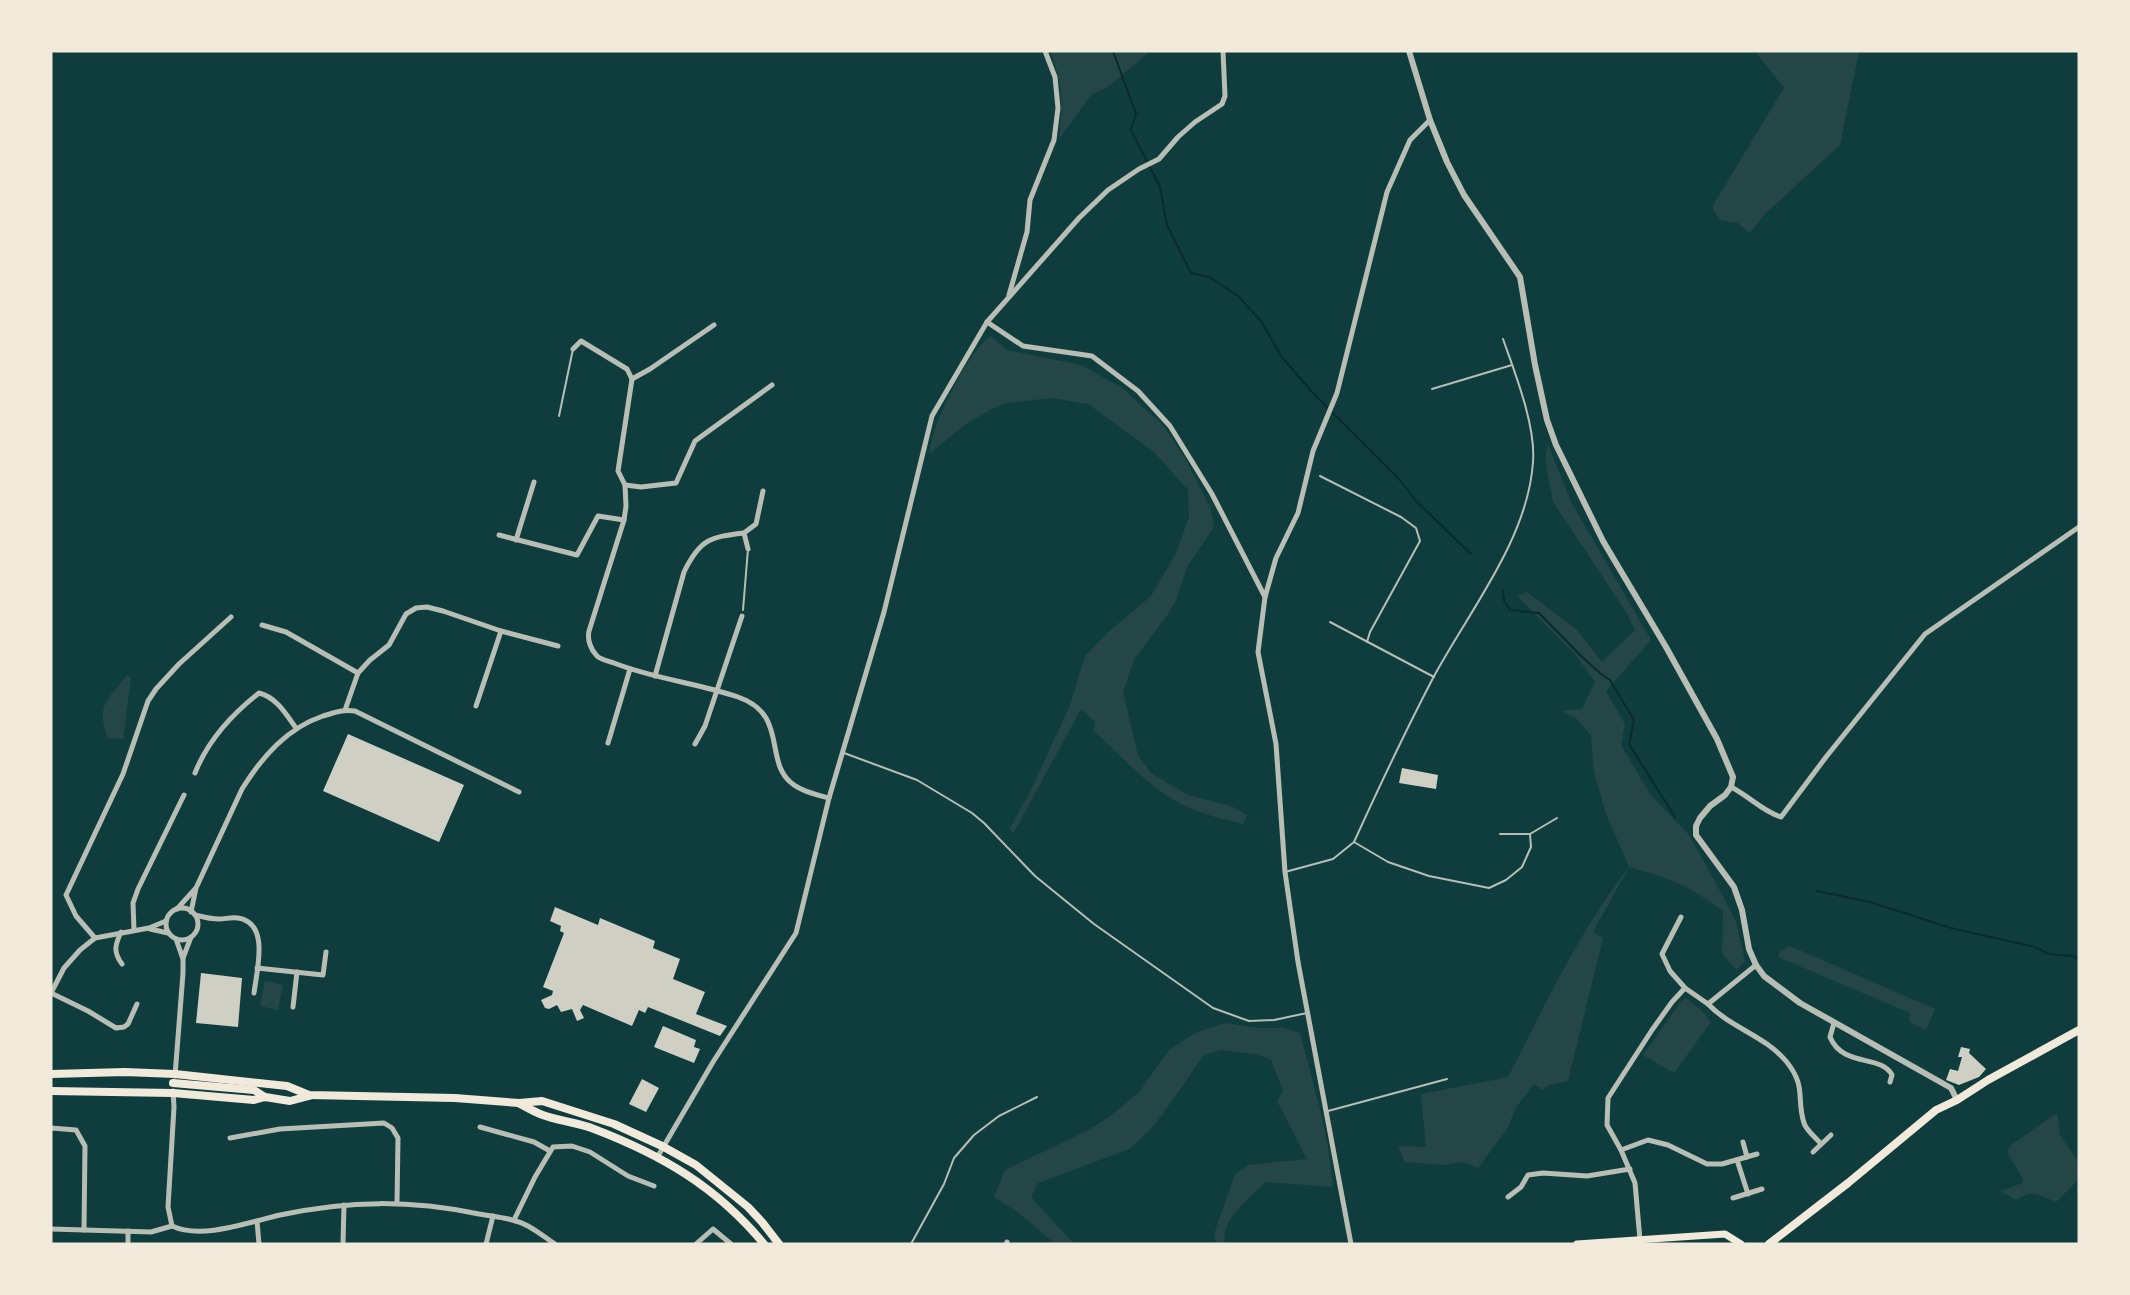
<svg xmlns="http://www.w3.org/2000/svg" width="2130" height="1295" font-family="Poppins,sans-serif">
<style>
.green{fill:#244646}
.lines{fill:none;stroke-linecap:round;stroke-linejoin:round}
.stream{stroke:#0a2a2b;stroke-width:2}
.building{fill:#cfcfc3}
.service{stroke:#b8beb3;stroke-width:2}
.minor{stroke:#b8beb3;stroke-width:5}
.tertiary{stroke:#b8beb3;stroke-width:6}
.secondary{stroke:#f1e9da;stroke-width:7}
.primary{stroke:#f1e9da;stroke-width:8}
.trunk{stroke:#f1e9da;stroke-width:8}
</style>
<rect width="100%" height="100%" fill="#0f3d3e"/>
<g class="green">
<path d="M1050,51h97l1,2 -40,34 -17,8 -32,44c4,-35 4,-55 -9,-88z"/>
<polygon points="1755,51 1859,51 1840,145 1764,215 1750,233 1738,223 1720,220 1712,207 1784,88"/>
<path d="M991,336l16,14 74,15 40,22 42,38 22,33 25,49 4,20 -27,40 -11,33 -8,14 -34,46 -11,32 15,63 13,18 37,22 43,11 16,9 -4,9c-24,-6 -50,-12 -71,-25 -29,-18 -53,-45 -78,-68l1,-9 -14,-13 -68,125 -3,-6 21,-38 39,-85 15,-49 22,-23 44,-37 25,-43 13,-36 -1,-27 -34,-38 -66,-48 -36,-6 -45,5 -15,6 -26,15 -37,30c2,-9 3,-19 7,-28 8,-22 35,-78 55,-90z"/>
<path d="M1548,444l22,56 81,140 -45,51 19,33 -4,21 29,49 39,41 27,48 20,39 9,39 -9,9 -14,-17 1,-42c-31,-24 -56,-34 -94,-44l-36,65 10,6 -35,143 -20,4 -5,5 -9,-6 -17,22 -10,23 -29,39 -15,-6 -19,3 -39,-3 -7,-16 28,1 -5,-53 87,-17c37,-72 71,-146 121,-210l-23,-53 -12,-42 -3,-36 -14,-17 -16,-8 21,-2 13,-27 -20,-28 -58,-58 10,-4 50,38 25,32 33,-32 -9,-18 -73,-110 -8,-43z"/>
<path d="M127,675l4,3 -8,61 -15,-1c-13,-33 0,-38 19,-63z"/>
<polygon points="1790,946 1935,1009 1926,1030 1909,1022 1910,1013 1778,957 1780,951"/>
<polygon points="265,981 283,985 278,1010 260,1006"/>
<polygon points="1686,998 1702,1011 1711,1022 1674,1073 1643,1055 1680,1003"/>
<path d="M1226,1023l32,5h26l16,5c13,50 29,102 33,154l-67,-5c-17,17 -46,37 -41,62h-9l-2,-10 21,-60 14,-9 58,-6 -30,-58 6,-10 -12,-31 -15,-6 -35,-4 -17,5 -42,60 -15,18 -18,16 -91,34 -7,14 43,47h-19l-36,-31 -25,-16 11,-27 84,-40 24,-16 25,-21 31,-43 28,-18z"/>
<path d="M2057,1113l3,22 19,28v16l-23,23c-17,-7 -24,-13 -40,-2l-15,-9 21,-8 1,-4 -16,-27 4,-7z"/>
</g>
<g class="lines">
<g class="stream">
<polyline points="1113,51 1136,114 1131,130 1160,187 1167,225 1191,273 1209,277 1238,296 1261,321 1281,356 1312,392 1399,479 1416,501 1471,554"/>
<polyline points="1503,591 1504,601 1510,610 1539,613 1581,656 1601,674 1610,680 1634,720 1629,744 1675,817"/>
<polyline points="1817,891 1870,902 1951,928 2035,947 2049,954 2072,956 2079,959"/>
</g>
</g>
<g class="building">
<polygon points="348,734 464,785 439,842 323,791"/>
<polygon points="1402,768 1438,775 1436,789 1399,783"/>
<polygon points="555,907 598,925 600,918 655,941 653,948 680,959 673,979 705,992 696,1014 727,1026 720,1036 648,1007 645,1013 639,1010 632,1026 583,1005 580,1010 584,1018 577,1021 572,1009 561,1012 557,1005 549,1009 545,1008 541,1000 552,995 553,991 543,987 564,933 560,931 561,926 550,921"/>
<polygon points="201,973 242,978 238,1027 196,1023"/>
<polygon points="663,1026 696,1040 694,1047 700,1049 694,1063 654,1047"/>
<polygon points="1961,1047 1970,1049 1969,1053 1986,1069 1979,1077 1959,1085 1946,1080 1950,1069 1958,1071 1962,1057 1958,1057"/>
<polygon points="642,1079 659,1088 646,1112 629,1104"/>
</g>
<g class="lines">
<g class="service">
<polyline points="1432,389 1512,365"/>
<polyline points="559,416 573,349"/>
<polyline points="1320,476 1401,517 1416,528 1420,541 1370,632 1367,642"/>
<polyline points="743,610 748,549"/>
<polyline points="1330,622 1434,677"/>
<polyline points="844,753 917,780 972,813 984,823 1035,876 1094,924 1213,1008 1249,1021 1274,1020 1307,1013"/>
<polyline points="1500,834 1530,834"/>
<polyline points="1354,842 1388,862 1429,876 1489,888 1506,880 1522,867 1531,847 1530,834 1557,818"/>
<path d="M1285,872l48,-13 21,-17c25,-55 51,-110 79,-164 36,-67 95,-139 100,-216 3,-36 -18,-89 -30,-123"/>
<polyline points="1328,1111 1447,1079"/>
<polyline points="911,1244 944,1184 954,1158 974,1135 999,1116 1037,1097"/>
</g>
<g class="minor">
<polyline points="1009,295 1027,232 1030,200 1054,140 1058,108 1055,77 1045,51"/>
<polyline points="987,322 1023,346 1092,356 1138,391 1170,426 1212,494 1265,597"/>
<path d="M573,349l8,-8 46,28 5,10 -14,92 7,14 1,21 -2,14 -35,111c-2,9 2,19 8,25 4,4 12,5 17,7 40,16 84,20 124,34 52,18 24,66 56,88 10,7 23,10 35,13"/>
<polyline points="632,379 650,369 714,325"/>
<polyline points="625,485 641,487 676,483 695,441 772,385"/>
<polyline points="744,533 756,524 763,491"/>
<polyline points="499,535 577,555 598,516 624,520"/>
<polyline points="516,540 534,482"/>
<polyline points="262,625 286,632 358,673"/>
<path d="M655,676l29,-104c16,-33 26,-35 60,-39l4,16"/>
<polyline points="476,706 501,631"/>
<polyline points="345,710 358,673 370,660 389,645 406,614 416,608 427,607 443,611 501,631 558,646"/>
<polyline points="608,743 630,669"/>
<polyline points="695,744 705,726 742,616"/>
<path d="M195,773c13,-33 36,-58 64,-80 17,4 27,21 37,35"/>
<path d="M1731,787c18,9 31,24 50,30l45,-60 99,-123 154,-107"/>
<circle cx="182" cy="924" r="16"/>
<polyline points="177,909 195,889"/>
<path d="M191,912l5,-24 46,-99c20,-32 45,-61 81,-73 11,-3 20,-7 32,-5l164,81"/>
<path d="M195,915c8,2 15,4 24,4 6,0 12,-2 19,-1 32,5 19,51 16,75"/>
<polyline points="1681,917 1662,954 1670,971 1685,988"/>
<polyline points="150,929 168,933"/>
<polyline points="134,930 133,903 138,889 184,795"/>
<path d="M121,932c-6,13 -8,20 1,32"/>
<polyline points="95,938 76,916 66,895 123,774 148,701 156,689 179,664 231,617"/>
<polyline points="183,958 191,937"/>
<polyline points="257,968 323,975 326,952"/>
<polyline points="51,993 64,968 80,950 95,938 149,928 166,921"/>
<polyline points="51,993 88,1011 116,1028 124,1027 128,1024 137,1004"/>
<path d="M1708,1004c23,24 57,32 78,57 21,26 10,37 18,62 2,7 12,15 17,21"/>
<polyline points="293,1007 297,972"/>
<path d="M1834,1023l-4,14c13,31 51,17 62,38l-2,7"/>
<polyline points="175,1076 183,973 183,959 176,939"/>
<path d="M173,1091l1,16 -6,100 4,19c30,14 77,-4 108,-11 70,-15 130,-15 199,-1 17,3 34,4 49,12 9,5 18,12 27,18"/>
<polyline points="480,1127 534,1142 550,1151"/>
<polyline points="51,1128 76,1130 85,1146 84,1230"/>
<polyline points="230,1138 280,1129 384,1123 392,1128 398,1138 397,1203"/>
<polyline points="1743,1142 1747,1157"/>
<polyline points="1621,1150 1648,1140 1668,1145 1707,1164 1722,1164 1757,1154"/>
<polyline points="1813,1152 1831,1135"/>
<polyline points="658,1156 713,1062 796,933 829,798 884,612 932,416 987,322 1079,218 1108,190 1139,169 1159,159 1178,137 1195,122 1222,104 1225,96 1223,51"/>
<polyline points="1737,1160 1748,1194"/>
<polyline points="1508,1197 1521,1187 1528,1175 1543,1173 1587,1176 1630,1169"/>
<polyline points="1733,1198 1762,1189"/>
<polyline points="514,1220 535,1177 553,1147 572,1146 590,1152 628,1176 654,1186"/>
<polyline points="257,1221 259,1244"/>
<polyline points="51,1229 151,1232 172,1226"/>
<polyline points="128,1231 128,1244"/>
<polyline points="1640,1240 1635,1183 1621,1150 1607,1125 1608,1098 1652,1030 1672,1002 1685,988 1708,1004 1756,965"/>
<polyline points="343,1244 344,1205"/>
<polyline points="486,1244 493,1216"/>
<polyline points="696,1244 713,1229 731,1244"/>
<polyline points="1006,1244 1007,1242"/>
<polyline points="1351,1244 1298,962 1285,872 1276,744 1258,652 1265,597 1276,558 1298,513 1313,451 1337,393 1387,192 1410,140 1430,120"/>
</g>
<polyline class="tertiary" points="1409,51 1430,120 1447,162 1464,195 1520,277 1535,365 1547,420 1556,445 1603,541 1666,647 1717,739 1733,777 1731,787 1725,795 1710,806 1700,818 1696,826 1696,835 1734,887 1742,910 1749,949 1756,965 1764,976 1800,1003 1951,1088 1957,1100"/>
<polyline class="secondary" points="1577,1244 1725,1234 1741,1244"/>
<g class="primary">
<polyline points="51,1074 125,1072 175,1074 287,1086 309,1095 455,1098 519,1103 542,1101 614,1124 662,1146 696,1165 748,1207 762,1222 779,1244"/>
<polyline points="173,1083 254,1090 265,1097"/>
<polyline points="51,1091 173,1093 254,1100 265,1097 290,1101 309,1096"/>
<path d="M520,1104c6,3 13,7 20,10 17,7 37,8 54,15 68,26 123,58 170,115"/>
</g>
<polyline class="trunk" points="1769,1244 1848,1183 1936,1110 1957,1100 1988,1080 2079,1030"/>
</g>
<rect width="2130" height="1295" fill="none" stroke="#f1e9da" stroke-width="105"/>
</svg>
